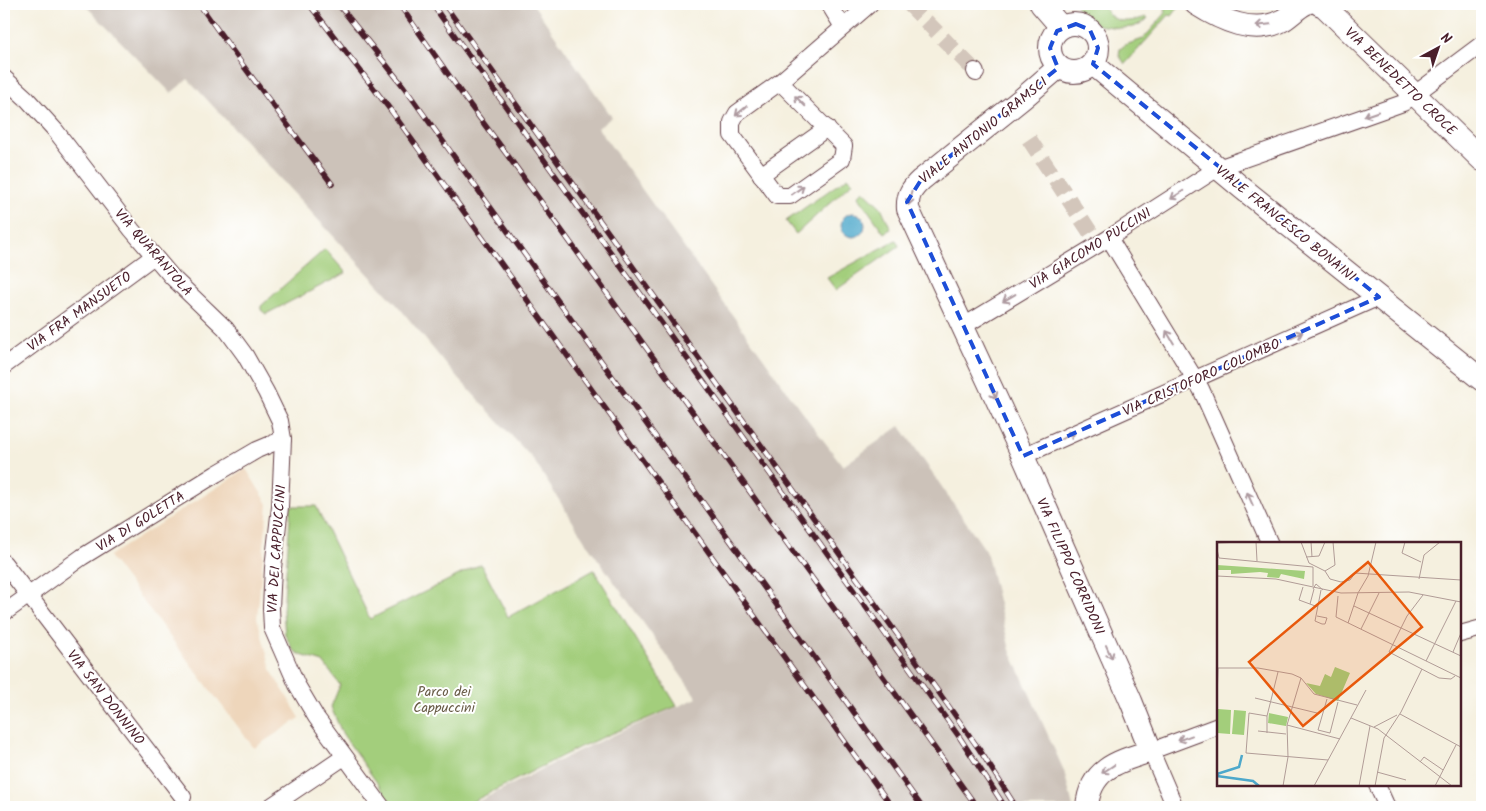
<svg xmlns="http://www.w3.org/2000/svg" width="1486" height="811" font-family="Kalam,sans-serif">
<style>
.built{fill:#eed6bb}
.industrial{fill:#ccc2b9}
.green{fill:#a3ce7b;stroke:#767653}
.water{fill:#4da8cb;stroke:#4c647b}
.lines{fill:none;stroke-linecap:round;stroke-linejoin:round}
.street-tunnel{stroke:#d3c6bb;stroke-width:16;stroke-dasharray:16 8;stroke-linecap:butt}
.street-casing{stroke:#643e46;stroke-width:18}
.secondary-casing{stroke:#643e46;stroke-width:24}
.street{stroke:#fff;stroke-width:16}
.secondary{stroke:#fff;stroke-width:22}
.rail-casing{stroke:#4a1f2b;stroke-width:5.5}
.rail{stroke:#fff;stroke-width:4;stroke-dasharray:11;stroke-linecap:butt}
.oneway{stroke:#ae9aa0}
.marked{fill:none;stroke:#1d4ed8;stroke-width:4;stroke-dasharray:10 6;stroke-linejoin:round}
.labels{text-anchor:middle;stroke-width:4;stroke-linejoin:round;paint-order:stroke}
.street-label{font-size:14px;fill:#4a1f2b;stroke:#fff}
.park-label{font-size:14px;fill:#695c47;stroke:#fff}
.inset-river{fill:none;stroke:#4da8cb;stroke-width:2.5}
.inset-road{fill:none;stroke:#b19c97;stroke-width:1}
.view{fill:#e8590c;fill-opacity:0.15;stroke:#e8590c;stroke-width:2.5}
.inset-edge{fill:none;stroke:#4a1f2b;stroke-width:2.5}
</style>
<rect width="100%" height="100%" fill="#fff"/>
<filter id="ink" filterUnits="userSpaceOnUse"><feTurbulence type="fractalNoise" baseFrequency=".02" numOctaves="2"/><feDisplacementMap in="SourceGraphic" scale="10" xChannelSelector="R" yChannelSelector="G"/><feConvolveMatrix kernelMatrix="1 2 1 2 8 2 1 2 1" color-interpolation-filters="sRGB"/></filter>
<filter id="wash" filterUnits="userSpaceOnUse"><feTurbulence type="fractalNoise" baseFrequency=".0096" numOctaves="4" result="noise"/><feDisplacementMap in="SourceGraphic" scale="20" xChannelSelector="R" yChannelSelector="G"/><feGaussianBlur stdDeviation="1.12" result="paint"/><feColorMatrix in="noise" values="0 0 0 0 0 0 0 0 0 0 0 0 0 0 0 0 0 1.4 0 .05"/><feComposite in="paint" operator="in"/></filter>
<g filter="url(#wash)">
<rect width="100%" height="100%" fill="#f5f0df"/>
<polygon class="built" points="246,469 268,504 257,618 272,672 300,718 254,748 109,556"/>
<polygon class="industrial" points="84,4 533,4 612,117 598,128 802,412 843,466 900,426 986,551 1010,650 1064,771 1073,807 467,807 580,750 697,698 587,544 533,459 449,368 398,306 188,79 171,93"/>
<g class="green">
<path d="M1076,4h27c8,21 25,19 43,13l2,1 -3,3 -11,6 -14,1 -23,-3 -18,-14z"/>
<polygon points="1166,4 1181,4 1172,16 1169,15 1125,64 1119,55 1120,49 1125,45 1143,39 1165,14"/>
<polygon points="848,177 853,182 796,234 786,221"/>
<polygon points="863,190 881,207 891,229 884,233 858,196"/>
<polygon points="896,240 899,246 836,290 827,278"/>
<polygon points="325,249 346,273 266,314 261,310 261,306"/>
<polygon points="291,506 316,506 370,619 481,564 508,617 594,570 677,706 580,747 462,807 394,807 342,733 331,707 340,685 323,662 301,655 293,650 285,634 283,611"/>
</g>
<circle class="water" cx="853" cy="225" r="12"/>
</g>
<g filter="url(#ink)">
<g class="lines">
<g class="street-tunnel">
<polyline points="909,4 975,71"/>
<polyline points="1029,139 1092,235"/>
</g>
<defs>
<g id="street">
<polyline points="829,4 843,27"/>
<polyline points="975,71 976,73"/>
<polyline points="4,78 27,99 55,130 132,230 172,277 226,329 245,355 266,392 280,421 283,439 280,507 273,568 271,608 272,628 297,685 316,717 382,807"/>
<polyline points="780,82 844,146 842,159 790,196 777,196 732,135 732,122 737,113 780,82 870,4"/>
<polyline points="761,175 827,128"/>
<polyline points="1109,238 1201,389 1270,544"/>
<polyline points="962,327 1109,238 1218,168 1403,103 1482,44"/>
<polyline points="4,366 154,256"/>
<polyline points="1023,456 1379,297"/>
<polyline points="4,563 183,797"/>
<polyline points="4,613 82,557 216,474 257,450 283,439"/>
<polyline points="1460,634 1482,628"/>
<polyline points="1377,785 1387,807"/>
<polyline points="270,807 344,757"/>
<polyline points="1175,807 1151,751 1218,726"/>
</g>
<g id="secondary">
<polyline points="1041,4 1061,27"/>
<path d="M1196,4c25,16 58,32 87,16 8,-5 14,-12 22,-16"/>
<polyline points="1319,4 1324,6 1482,160"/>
<circle cx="1074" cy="48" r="24"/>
<polyline points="1093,64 1242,188 1482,380"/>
<path d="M1059,67l-36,31 -102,82c-10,9 -14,16 -13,29l115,247 108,245 20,50c-32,10 -61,17 -64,56"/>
</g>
</defs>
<use href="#street" class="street-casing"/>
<use href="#secondary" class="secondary-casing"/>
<use href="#street" class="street"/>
<use href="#secondary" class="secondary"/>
<defs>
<g id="rail">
<polyline points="199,4 245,68 332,184"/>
<polyline points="309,4 392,112 892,807"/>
<polyline points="338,4 404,87 922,807"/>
<polyline points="399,4 467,101 508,156 977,807"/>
<polyline points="432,4 960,738 1005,807"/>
<polyline points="444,4 925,673 979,749 1016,807"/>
</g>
</defs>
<use href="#rail" class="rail-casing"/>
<use href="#rail" class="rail"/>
</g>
<defs><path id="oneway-shaft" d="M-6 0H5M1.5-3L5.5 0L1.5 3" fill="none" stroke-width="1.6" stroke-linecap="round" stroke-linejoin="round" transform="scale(1.25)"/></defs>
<g class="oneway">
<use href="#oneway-shaft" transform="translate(1263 25) rotate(174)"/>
<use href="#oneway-shaft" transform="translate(800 101) rotate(-135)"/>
<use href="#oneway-shaft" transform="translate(741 111) rotate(140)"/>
<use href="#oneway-shaft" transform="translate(1371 114) rotate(161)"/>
<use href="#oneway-shaft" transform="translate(798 190) rotate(-36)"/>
<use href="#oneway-shaft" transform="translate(1177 195) rotate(147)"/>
<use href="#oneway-shaft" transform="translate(910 198) rotate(102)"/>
<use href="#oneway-shaft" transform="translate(1009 298) rotate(149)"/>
<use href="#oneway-shaft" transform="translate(1296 335) rotate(-24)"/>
<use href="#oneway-shaft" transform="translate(1170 337) rotate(-121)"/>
<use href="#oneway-shaft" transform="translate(993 392) rotate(65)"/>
<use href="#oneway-shaft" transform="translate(1068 436) rotate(-24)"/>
<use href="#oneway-shaft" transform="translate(1250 499) rotate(-114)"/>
<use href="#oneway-shaft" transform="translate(1109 652) rotate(66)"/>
<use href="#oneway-shaft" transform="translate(1185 738) rotate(160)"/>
<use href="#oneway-shaft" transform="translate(1108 769) rotate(146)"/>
</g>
</g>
<path class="marked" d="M1076,24l14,6 8,18 -5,16 286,233 -356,159 -116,-254 14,-22 137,-112 -8,-20 7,-17z"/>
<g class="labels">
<g class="street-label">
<text transform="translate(1401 81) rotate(44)" y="5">VIA BENEDETTO CROCE</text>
<text transform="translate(983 130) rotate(-39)" y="5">VIALE ANTONIO GRAMSCI</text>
<text transform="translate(1286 223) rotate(39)" y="5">VIALE FRANCESCO BONAINI</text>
<text transform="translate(1090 248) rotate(-32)" y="5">VIA GIACOMO PUCCINI</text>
<text transform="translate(154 252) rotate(49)" y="5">VIA QUARANTOLA</text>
<text transform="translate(79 311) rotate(-36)" y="5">VIA FRA MANSUETO</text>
<text transform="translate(1201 377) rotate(-24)" y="5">VIA CRISTOFORO COLOMBO</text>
<text transform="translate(140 521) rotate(-32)" y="5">VIA DI GOLETTA</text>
<text transform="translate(276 549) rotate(-86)" y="5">VIA DEI CAPPUCCINI</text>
<text transform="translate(1071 566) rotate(66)" y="5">VIA FILIPPO CORRIDONI</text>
<text transform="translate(106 697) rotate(52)" y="5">VIA SAN DONNINO</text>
</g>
<g class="park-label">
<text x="444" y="696">Parco dei<tspan x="444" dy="16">Cappuccini</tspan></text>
</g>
</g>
<g transform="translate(1217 542)">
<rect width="244" height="244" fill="#f5f0df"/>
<path d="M0,23l88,6 -1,8 -23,-5 -2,4 -12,-1 1,-4 -8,-1 -29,2v-4h-14zM118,125l15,6 -12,28 -22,-7 -10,-11 14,3 5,-12 6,3zM1,167l13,1 -1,24 -13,-1zM17,168l12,1 -2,24 -12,-1zM52,171l19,4 -2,9 -18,-3z" fill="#a3ce7b"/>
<path class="inset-river" d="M0,232l22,-7 3,-12M0,234l36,5 6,5"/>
<path class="inset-road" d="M39,0l1,19M84,0l8,21 16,8M94,0l1,15M188,0l-3,11 19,9M0,1l27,-1M0,7l2,9 94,9M89,15l13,-1 6,-14M108,29l5,8 11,3 9,-2 5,-7 106,7M108,29l10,-6 -2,-23M0,34l59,3 65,14 68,-1 52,10M202,37l5,-24 16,-13M96,44v-19M86,45l-4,13 19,7M96,47l3,-5 7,6M104,48l-6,31 7,3M206,53l-16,21 -18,36 50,26 12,1 4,-3M121,54l-2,21 125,61M93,62l4,-15M137,64l107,50M100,74l10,2 -2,6h-3M131,81l10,-30 10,-17 8,-34M144,87l18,-36M236,110l8,-19M209,119l30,-60M0,126h41l34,6 9,4 13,16 43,11M38,156l62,15M110,157l-9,31 12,3 8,-31M0,160l1,-34M183,172l61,33M50,174l-18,-3 -3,40 82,7M134,176l27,11 74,57M70,183l53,14M157,185l23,-12M41,189l28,3M50,191v-17l11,-44M203,220l4,-5 19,13M160,230l29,8M66,244l5,-29 -1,-32 14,-47M97,244l52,-96M142,244l11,-60M158,244l9,-48 17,-26 21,-43M218,244l21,-41"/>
<path class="view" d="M151,20l54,65 -119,99 -54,-64z"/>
<rect width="244" height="244" class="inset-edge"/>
</g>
<rect width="1486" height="811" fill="none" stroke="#fff" stroke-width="20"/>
<g transform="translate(1438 48) rotate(40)" stroke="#ffffff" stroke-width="4" paint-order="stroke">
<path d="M0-4L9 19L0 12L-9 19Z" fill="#4a1f2b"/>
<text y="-8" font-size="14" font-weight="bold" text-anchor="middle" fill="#4a1f2b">N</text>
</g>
</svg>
